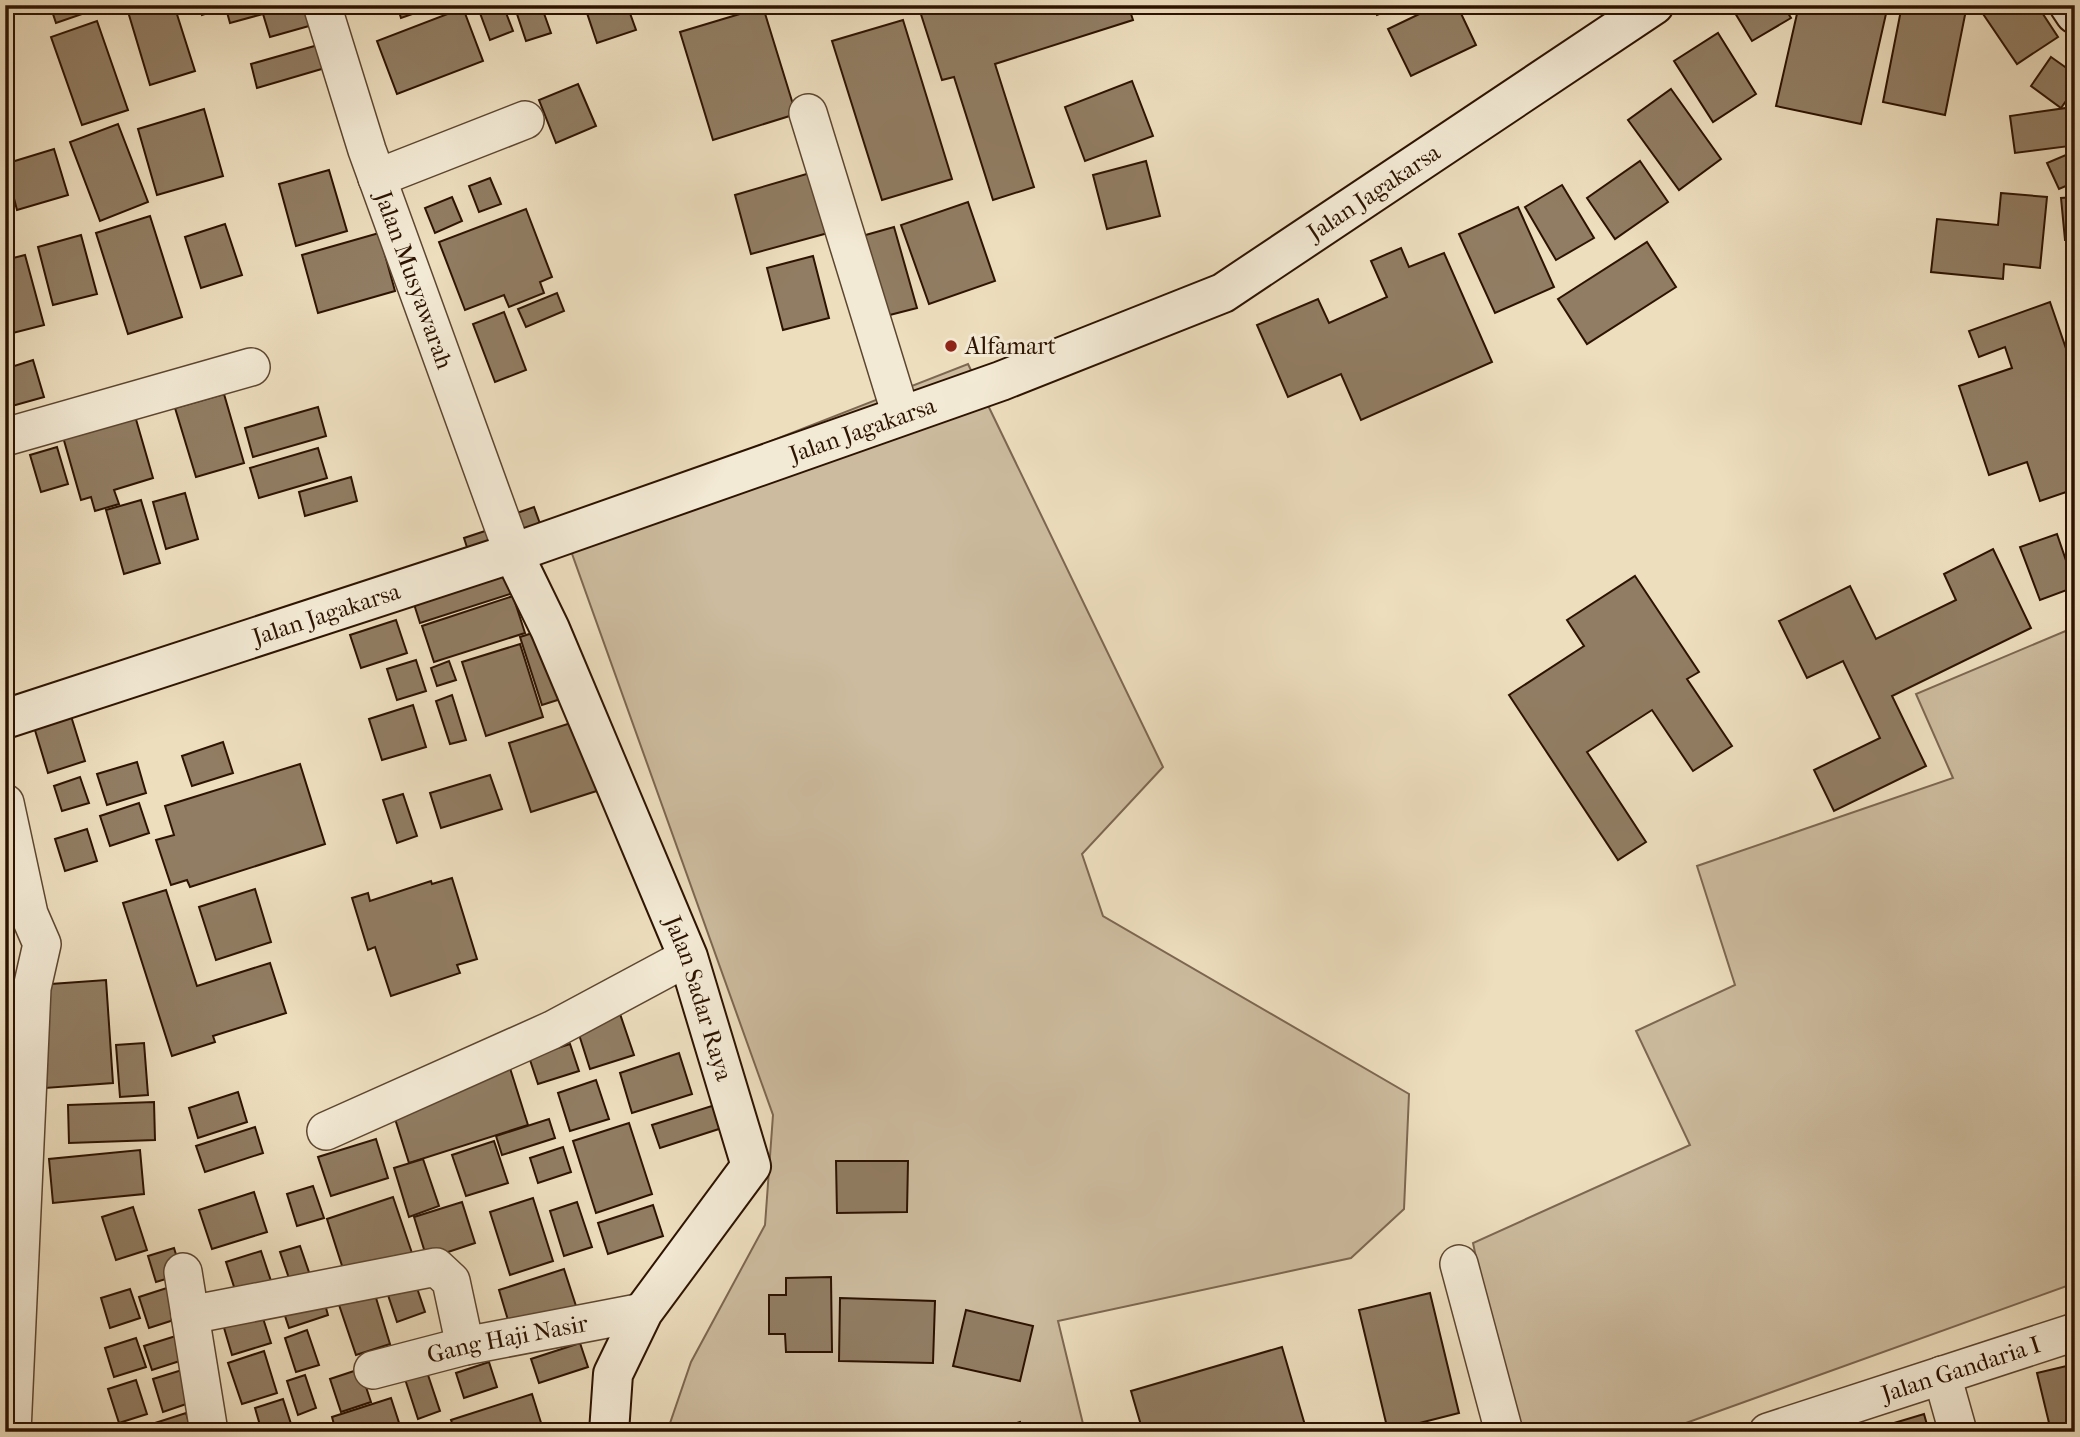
<svg xmlns="http://www.w3.org/2000/svg" width="2080" height="1437" font-family="'IM FELL French Canon',serif">
<style>
.green{fill:#ccbb9e;stroke:#7c6750;stroke-width:2}
.building{fill:#917d63;stroke:#2d1301;stroke-width:2}
.lines{fill:none;stroke-linecap:round;stroke-linejoin:round}
.street-casing{stroke:#5d4630;stroke-width:40}
.secondary-casing{stroke:#2d1301;stroke-width:42}
.street{stroke:#f3ead5;stroke-width:37}
.secondary{stroke:#f3ead5;stroke-width:38}
.poi-dot{fill:#8f2418;stroke:#f3ead5;stroke-width:2.5}
.labels{text-anchor:middle;stroke-width:6;stroke-linejoin:round;paint-order:stroke}
.street-label{font-size:24px;fill:#2d1301;stroke:#f3ead5}
.poi-label{font-size:24px;fill:#2d1301;stroke:#f3ead5;text-anchor:start}
</style>
<rect width="100%" height="100%" fill="#eddebe"/>
<filter id="stains"><feTurbulence type="fractalNoise" baseFrequency=".00286" numOctaves="4"/><feColorMatrix values="0 0 0 0 .2 0 0 0 0 .09 0 0 0 0 .02 0 0 0 .5 -.17"/></filter>
<radialGradient id="worn" r=".72"><stop offset=".6" stop-color="#630" stop-opacity="0"/><stop offset="1" stop-color="#630" stop-opacity=".3"/></radialGradient>
<g class="green">
<polygon points="968,364 1163,767 1082,854 1103,916 1409,1094 1404,1209 1351,1258 1058,1321 1085,1432 667,1432 691,1362 765,1225 773,1115 561,523"/>
<polygon points="2075,627 2075,1283 1661,1432 1513,1432 1473,1243 1690,1145 1636,1031 1735,985 1697,866 1953,778 1916,694"/>
</g>
<g class="building">
<polygon points="50,5 108,5 56,23"/>
<polygon points="126,5 174,5 195,71 150,85"/>
<polygon points="199,5 222,5 223,8 202,15"/>
<polygon points="225,5 310,5 316,24 270,37 263,14 230,23"/>
<polygon points="397,5 438,5 401,18"/>
<polygon points="477,5 503,5 513,31 490,40"/>
<polygon points="514,5 541,5 551,33 526,41"/>
<polygon points="610,5 627,5 636,30 597,43 587,13"/>
<polygon points="918,5 1128,5 1133,20 995,64 1034,187 993,200 954,77 942,80"/>
<polygon points="1374,5 1402,5 1377,15"/>
<polygon points="1438,5 1457,5 1476,45 1411,76 1388,29"/>
<polygon points="1737,5 1783,5 1791,18 1752,41 1732,8"/>
<polygon points="1799,5 1888,5 1861,124 1776,106"/>
<polygon points="1902,5 1967,5 1945,115 1883,102"/>
<polygon points="1977,5 2037,5 2058,37 2017,64"/>
<polygon points="763,7 796,114 713,140 680,32"/>
<polygon points="463,8 483,61 397,94 377,41"/>
<polygon points="903,20 952,179 882,200 832,41"/>
<polygon points="97,21 128,110 82,125 51,37"/>
<polygon points="1718,33 1756,94 1713,122 1674,61"/>
<polygon points="318,45 325,68 257,88 251,64"/>
<polygon points="2051,57 2075,74 2075,88 2061,108 2031,86"/>
<polygon points="1132,81 1153,136 1085,161 1065,107"/>
<polygon points="578,84 596,126 556,143 539,100"/>
<polygon points="1671,89 1721,159 1679,190 1628,120"/>
<polygon points="2066,108 2070,146 2015,153 2010,116"/>
<polygon points="204,109 223,176 157,195 138,129"/>
<polygon points="118,124 148,202 100,221 70,142"/>
<polygon points="54,149 68,195 17,210 5,164"/>
<polygon points="2073,152 2075,182 2059,189 2047,163"/>
<polygon points="1146,161 1160,216 1107,229 1093,175"/>
<polygon points="1640,161 1668,202 1615,239 1587,198"/>
<polygon points="329,170 347,231 296,246 279,184"/>
<polygon points="810,173 828,233 751,254 735,195"/>
<polygon points="490,178 501,204 479,212 469,186"/>
<polygon points="1562,185 1594,238 1556,260 1525,207"/>
<polygon points="2001,193 2047,197 2040,268 2004,264 2003,279 1931,272 1937,219 1998,225"/>
<polygon points="452,197 462,221 435,233 425,208"/>
<polygon points="2075,197 2075,239 2065,240 2061,198"/>
<polygon points="968,202 995,281 929,304 901,225"/>
<polygon points="1518,207 1554,287 1495,313 1459,234"/>
<polygon points="526,209 552,277 540,282 544,293 509,307 504,295 465,310 439,242"/>
<polygon points="150,216 182,317 128,334 96,233"/>
<polygon points="225,224 242,275 201,288 185,237"/>
<polygon points="894,227 917,308 878,318 855,238"/>
<polygon points="379,233 395,291 318,313 302,255"/>
<polygon points="81,235 97,294 53,305 38,247"/>
<polygon points="1647,242 1676,287 1587,344 1558,299"/>
<polygon points="1401,248 1409,267 1444,253 1492,362 1361,420 1341,374 1288,397 1257,325 1318,299 1329,323 1387,297 1371,261"/>
<polygon points="25,255 44,325 5,335 5,260"/>
<polygon points="813,256 829,318 783,330 767,268"/>
<polygon points="557,293 564,311 526,327 518,309"/>
<polygon points="2050,302 2072,366 2075,366 2075,489 2040,501 2027,462 1989,475 1959,386 2012,368 2005,347 1979,357 1969,331"/>
<polygon points="504,312 526,370 495,382 473,324"/>
<polygon points="33,360 44,397 5,408 5,369"/>
<polygon points="224,394 244,463 196,477 175,408"/>
<polygon points="318,407 326,436 253,457 245,428"/>
<polygon points="133,409 153,478 114,490 119,504 95,511 91,497 81,500 61,430"/>
<polygon points="57,447 68,484 41,492 30,455"/>
<polygon points="318,448 327,478 259,498 250,468"/>
<polygon points="351,477 357,501 305,516 299,492"/>
<polygon points="185,493 198,539 166,549 153,502"/>
<polygon points="141,500 160,563 124,574 106,510"/>
<polygon points="534,507 543,532 524,538 517,513"/>
<polygon points="488,530 496,554 472,563 464,538"/>
<polygon points="2057,534 2075,587 2040,600 2020,547"/>
<polygon points="1993,549 2031,628 1892,696 1926,766 1834,811 1814,770 1880,738 1843,661 1807,678 1779,621 1850,586 1876,639 1956,600 1944,574"/>
<polygon points="510,570 516,592 420,623 413,601"/>
<polygon points="1635,576 1699,672 1687,679 1732,746 1693,771 1652,710 1587,752 1646,842 1618,860 1509,695 1584,646 1567,620"/>
<polygon points="513,596 525,633 434,662 422,626"/>
<polygon points="396,620 407,653 361,668 350,635"/>
<polygon points="548,628 570,696 542,705 520,637"/>
<polygon points="520,644 543,717 486,736 462,662"/>
<polygon points="416,660 426,691 397,700 387,669"/>
<polygon points="449,661 456,680 437,686 431,668"/>
<polygon points="452,695 466,740 450,744 436,701"/>
<polygon points="413,705 426,747 382,760 369,719"/>
<polygon points="71,716 85,761 48,773 34,727"/>
<polygon points="583,719 606,788 531,812 509,743"/>
<polygon points="223,742 233,773 192,786 182,756"/>
<polygon points="137,762 146,793 107,805 97,774"/>
<polygon points="300,764 325,844 190,887 187,880 171,885 156,840 174,835 165,806"/>
<polygon points="490,775 502,809 441,828 430,793"/>
<polygon points="80,777 89,803 62,811 54,786"/>
<polygon points="403,794 417,836 397,843 383,800"/>
<polygon points="139,803 149,833 110,846 100,816"/>
<polygon points="87,829 97,861 65,871 55,839"/>
<polygon points="452,878 477,959 457,965 460,973 391,996 375,947 368,950 352,898 368,893 370,901 431,881 432,884"/>
<polygon points="255,889 271,942 216,960 199,907"/>
<polygon points="166,890 197,986 270,963 286,1013 213,1036 215,1042 172,1056 123,903"/>
<polygon points="5,944 9,944 14,1012 5,1012"/>
<polygon points="106,980 113,1083 45,1088 37,985"/>
<polygon points="618,1008 634,1055 590,1069 575,1022"/>
<polygon points="5,1032 12,1078 5,1079"/>
<polygon points="144,1043 148,1095 120,1097 116,1045"/>
<polygon points="570,1044 579,1071 538,1084 529,1057"/>
<polygon points="679,1053 692,1094 632,1113 620,1073"/>
<polygon points="509,1065 528,1125 409,1163 390,1103"/>
<polygon points="596,1080 609,1119 570,1131 558,1093"/>
<polygon points="238,1092 247,1122 198,1138 189,1108"/>
<polygon points="154,1102 155,1140 69,1143 68,1105"/>
<polygon points="715,1105 722,1128 660,1148 652,1125"/>
<polygon points="549,1119 555,1138 502,1155 496,1136"/>
<polygon points="629,1123 652,1194 596,1213 573,1141"/>
<polygon points="255,1127 263,1153 205,1172 196,1146"/>
<polygon points="376,1139 388,1178 331,1196 318,1157"/>
<polygon points="494,1141 508,1183 466,1196 452,1155"/>
<polygon points="563,1147 571,1172 538,1183 530,1158"/>
<polygon points="140,1150 144,1194 53,1203 49,1159"/>
<polygon points="423,1159 439,1206 409,1217 394,1168"/>
<polygon points="836,1161 908,1161 907,1212 837,1213"/>
<polygon points="313,1186 324,1218 297,1226 287,1194"/>
<polygon points="254,1192 267,1232 212,1249 199,1210"/>
<polygon points="393,1197 412,1253 345,1275 327,1219"/>
<polygon points="533,1198 553,1261 510,1275 490,1212"/>
<polygon points="462,1202 475,1243 427,1259 414,1217"/>
<polygon points="577,1202 592,1247 564,1256 550,1211"/>
<polygon points="653,1205 663,1236 608,1254 598,1223"/>
<polygon points="133,1207 147,1250 116,1260 102,1217"/>
<polygon points="300,1246 312,1281 292,1287 280,1252"/>
<polygon points="174,1248 182,1274 156,1282 148,1256"/>
<polygon points="261,1251 272,1284 237,1296 226,1262"/>
<polygon points="564,1269 577,1309 511,1330 499,1290"/>
<polygon points="831,1277 832,1352 786,1352 785,1334 769,1334 769,1295 786,1295 786,1278"/>
<polygon points="415,1282 425,1312 397,1322 387,1292"/>
<polygon points="173,1286 183,1317 149,1328 139,1297"/>
<polygon points="373,1288 390,1344 356,1355 337,1299"/>
<polygon points="130,1289 140,1318 110,1328 101,1298"/>
<polygon points="1430,1293 1459,1413 1388,1431 1359,1310"/>
<polygon points="322,1294 328,1315 289,1328 282,1307"/>
<polygon points="840,1298 935,1301 933,1363 839,1361"/>
<polygon points="260,1309 271,1343 232,1355 222,1321"/>
<polygon points="966,1310 1033,1326 1020,1381 953,1366"/>
<polygon points="307,1330 319,1365 296,1372 285,1338"/>
<polygon points="182,1334 189,1358 152,1370 144,1346"/>
<polygon points="136,1338 146,1367 114,1377 105,1348"/>
<polygon points="580,1343 588,1367 539,1383 531,1359"/>
<polygon points="1282,1347 1307,1432 1143,1432 1131,1391"/>
<polygon points="264,1351 277,1393 242,1404 228,1363"/>
<polygon points="489,1362 497,1387 464,1398 456,1373"/>
<polygon points="2075,1364 2075,1432 2028,1432 2050,1427 2037,1373"/>
<polygon points="360,1369 371,1402 341,1412 330,1379"/>
<polygon points="426,1369 440,1411 418,1419 404,1376"/>
<polygon points="182,1370 192,1402 163,1412 153,1379"/>
<polygon points="305,1375 316,1408 298,1415 287,1381"/>
<polygon points="136,1380 147,1414 119,1423 108,1389"/>
<polygon points="532,1394 543,1429 534,1432 455,1432 451,1420"/>
<polygon points="391,1398 402,1432 336,1432 332,1417"/>
<polygon points="283,1399 292,1427 262,1432 255,1408"/>
<polygon points="186,1413 192,1432 127,1432"/>
<polygon points="1924,1414 1929,1432 1864,1432"/>
<polygon points="1020,1422 1023,1432 991,1432"/>
<polygon points="319,1423 321,1432 293,1432"/>
<polygon points="1465,1426 1466,1432 1446,1432"/>
</g>
<g class="lines">
<defs>
<g id="street">
<path id="s1" d="M322,5l45,145 146,403"/>
<polyline points="808,113 901,415"/>
<polyline points="377,178 525,120"/>
<polyline points="5,437 251,367"/>
<polyline points="5,803 29,914 42,944 32,988 12,1432"/>
<polyline points="326,1131 552,1030 688,957"/>
<polyline points="1459,1264 1504,1432"/>
<polyline points="183,1272 209,1432"/>
<polyline points="190,1315 436,1267 451,1281 465,1346"/>
<path id="s2" d="M373,1370l92,-24 178,-34"/>
<polyline points="1942,1375 1958,1432"/>
<path id="s3" d="M1768,1432l307,-100"/>
</g>
<g id="secondary">
<polyline points="2069,5 2075,14"/>
<path id="s4" d="M513,553l37,76 138,328 63,209 -108,146 -30,62 -4,58"/>
<path id="s5" d="M5,719l508,-166 488,-172 222,-88 431,-288"/>
</g>
</defs>
<use href="#street" class="street-casing"/>
<use href="#secondary" class="secondary-casing"/>
<use href="#street" class="street"/>
<use href="#secondary" class="secondary"/>
</g>
<circle class="poi-dot" cx="951" cy="346" r="7"/>
<g class="labels">
<g class="street-label">
<text dy="8" stroke="none"><textPath href="#s5" startOffset="1472">Jalan Jagakarsa</textPath></text>
<text dy="8" stroke="none"><textPath href="#s1" startOffset="290">Jalan Musyawarah</textPath></text>
<text dy="8" stroke="none"><textPath href="#s5" startOffset="905">Jalan Jagakarsa</textPath></text>
<text dy="8" stroke="none"><textPath href="#s5" startOffset="338">Jalan Jagakarsa</textPath></text>
<text dy="8" stroke="none"><textPath href="#s4" startOffset="483">Jalan Sadar Raya</textPath></text>
<text dy="8" stroke="none"><textPath href="#s2" startOffset="138">Gang Haji Nasir</textPath></text>
<text dy="8" stroke="none"><textPath href="#s3" startOffset="203">Jalan Gandaria I</textPath></text>
</g>
<g class="poi-label">
<text x="965" y="354">Alfamart</text>
</g>
</g>
<rect width="2080" height="1437" fill="none" stroke="#eddebe" stroke-width="28"/>
<rect x="7" y="7" width="2066" height="1423" fill="none" stroke="#2d1301" stroke-width="3.5"/>
<rect x="14" y="14" width="2052" height="1409" fill="none" stroke="#2d1301" stroke-width="2"/>
<rect width="100%" height="100%" filter="url(#stains)"/>
<rect width="100%" height="100%" fill="url(#worn)"/>
</svg>
